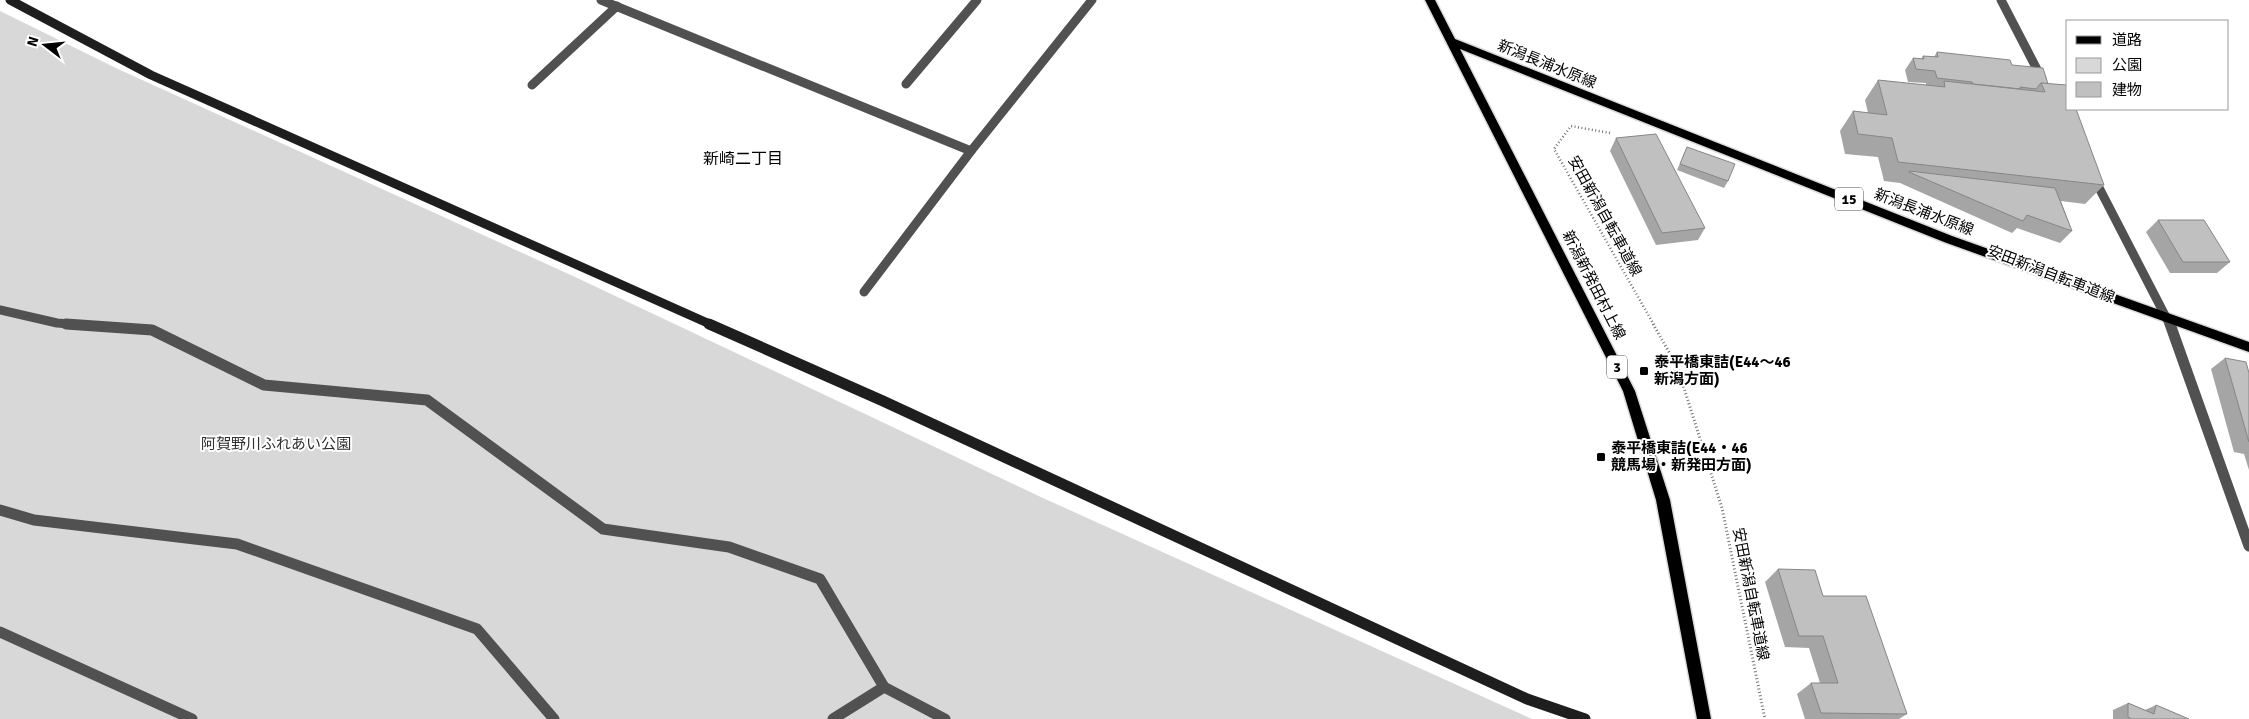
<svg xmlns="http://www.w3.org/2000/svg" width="2249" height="719" font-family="Signika,'Noto Sans JP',sans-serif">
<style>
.green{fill:#d8d8d8}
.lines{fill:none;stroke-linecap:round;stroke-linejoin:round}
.primary-casing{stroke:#dbdbdb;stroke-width:3}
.path-far1{stroke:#737373;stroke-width:2.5;stroke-dasharray:1 2.5;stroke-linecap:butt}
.path{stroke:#737373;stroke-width:3;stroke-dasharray:1 2.5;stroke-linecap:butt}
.lane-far1{stroke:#515151;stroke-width:9}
.lane{stroke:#515151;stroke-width:11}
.street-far1{stroke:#515151;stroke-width:9}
.street{stroke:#515151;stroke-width:11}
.secondary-far1{stroke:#1e1e1e;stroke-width:9}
.secondary{stroke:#1e1e1e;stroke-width:11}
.primary{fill:#000;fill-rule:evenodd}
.wall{fill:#a5a5a5}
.building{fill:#c0c0c0;stroke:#868686}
.poi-dot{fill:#000;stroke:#fff;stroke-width:2}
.labels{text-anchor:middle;stroke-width:4;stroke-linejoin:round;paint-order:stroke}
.shield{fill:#fff;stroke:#4c4c4c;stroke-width:1}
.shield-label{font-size:14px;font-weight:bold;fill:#000}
.street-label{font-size:15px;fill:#000;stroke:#fff}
.poi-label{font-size:15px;font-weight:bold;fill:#000;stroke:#fff;text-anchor:start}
.park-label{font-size:15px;fill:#2f2f2f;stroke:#fff}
.neighbourhood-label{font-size:16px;fill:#000;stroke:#fff}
</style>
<rect width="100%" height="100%" fill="#fff"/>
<polygon class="green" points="0,11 118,69 573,276 1043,498 1532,719 0,719"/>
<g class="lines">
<defs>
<polygon id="primary" points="1425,0 1435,0 1455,39 1952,236 2249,342 2249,352 1944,242 1460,49 1635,391 1670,500 1711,719 1697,719 1656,500 1623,391"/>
</defs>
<use href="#primary" class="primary-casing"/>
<polyline class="path-far1" points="1610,133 1571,126 1554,149 1654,325"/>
<polyline class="path" points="1653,324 1677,366 1722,508 1765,719"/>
<polyline class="lane-far1" points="0,310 57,323 83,325"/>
<g class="lane">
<polyline points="66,324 152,330 264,385 427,400 603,529 729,547 820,579 884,687 945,719"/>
<polyline points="0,510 34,520 237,544 477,629 554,719"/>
<polyline points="0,632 192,719"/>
<polyline points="833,719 884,687"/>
</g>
<g class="street-far1">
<polyline points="601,0 971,151 1092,0"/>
<polyline points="2001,0 2042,79"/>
<polyline points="906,84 977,0"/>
<polyline points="532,85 617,6"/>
<polyline points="2094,178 2170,325"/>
<polyline points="864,292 971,151"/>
</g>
<polyline class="street" points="2170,324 2249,546"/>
<polyline class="secondary-far1" points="10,0 151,75 712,325"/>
<polyline class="secondary" points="709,324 883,401 1527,699 1585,719"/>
<use href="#primary" class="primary"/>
</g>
<g class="wall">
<polygon points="1937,52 2012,65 2048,84 2104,185 2085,204 2061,201 2072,231 2060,243 2017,228 2012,233 1900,183 1884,181 1878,157 1845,154 1840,131 1853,111 1868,113 1865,100 1878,80 1926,85 1926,83 1908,82 1905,70 1913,58 1921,59 1923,56 1934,57"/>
<polygon points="1616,138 1705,228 1698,240 1656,245 1610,151"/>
<polygon points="1687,147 1728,181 1724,188 1677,170"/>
<polygon points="2158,220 2230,262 2217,273 2170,273 2146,232"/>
<polygon points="2225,358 2249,373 2249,470 2244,454 2234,452 2211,369"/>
<polygon points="1778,569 1823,596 1907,714 1899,719 1805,719 1797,694 1811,683 1820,683 1809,648 1785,647 1765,582"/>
<polygon points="2128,703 2145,710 2156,705 2189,719 2113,719 2113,710"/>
</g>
<g class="building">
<polygon points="1937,52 2010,60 2012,65 2043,68 2048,84 2041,83 2036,89 2020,87 2021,89 1973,84 1972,82 1937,78 1935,71 1916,69 1913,58 1924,59 1923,56 1938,57"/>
<polygon points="1878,80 1945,87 1944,81 2045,92 2041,83 2067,85 2068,109 2076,109 2104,185 1898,162 1892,138 1858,134 1853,111 1887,115"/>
<polygon points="1656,134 1705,228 1662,233 1616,138"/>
<polygon points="1687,147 1735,164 1728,181 1680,164"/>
<polygon points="1909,171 2055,188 2072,231 2027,215 2023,221 1909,172"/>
<polygon points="2158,220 2204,220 2230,262 2183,262"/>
<polygon points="2225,358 2246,362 2249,373 2249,442"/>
<polygon points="1778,569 1815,570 1823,596 1866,596 1907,714 1821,713 1811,683 1838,683 1823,636 1799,636"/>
<polygon points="2128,703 2154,714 2156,705 2189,719 2132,719 2128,717"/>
</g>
<g class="poi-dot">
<rect x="1639" y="366" width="10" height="10" rx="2.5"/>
<rect x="1596" y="452" width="10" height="10" rx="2.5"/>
</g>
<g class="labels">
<g class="shield">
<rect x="1835" y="187.5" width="28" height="23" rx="4"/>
<rect x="1607" y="355.5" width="20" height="23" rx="4"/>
</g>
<g class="shield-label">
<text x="1849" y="204">15</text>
<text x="1617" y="372">3</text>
</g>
<g class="street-label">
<text transform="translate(1547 64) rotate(22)" y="5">新潟長浦水原線</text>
<text transform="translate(1924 212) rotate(21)" y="5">新潟長浦水原線</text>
<text transform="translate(1605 216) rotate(61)" y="5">安田新潟自転車道線</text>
<text transform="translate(2051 274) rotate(21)" y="5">安田新潟自転車道線</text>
<text transform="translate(1594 285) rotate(63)" y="5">新潟新発田村上線</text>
<text transform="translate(1751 594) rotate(79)" y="5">安田新潟自転車道線</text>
</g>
<g class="poi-label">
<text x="1654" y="367">泰平橋東詰(E44～46<tspan x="1654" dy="17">新潟方面)</tspan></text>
<text x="1611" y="453">泰平橋東詰(E44・46<tspan x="1611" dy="17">競馬場・新発田方面)</tspan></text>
</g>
<g class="park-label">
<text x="276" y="449">阿賀野川ふれあい公園</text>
</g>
<g class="neighbourhood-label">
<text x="743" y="164">新崎二丁目</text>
</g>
</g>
<rect x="2066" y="20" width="162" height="90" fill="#ffffff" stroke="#999999"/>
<rect x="2076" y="36" width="25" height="8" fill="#000000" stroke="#999999"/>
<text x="2112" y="45" font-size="15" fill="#000000">道路</text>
<rect x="2076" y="58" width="25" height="15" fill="#d8d8d8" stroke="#999999"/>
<text x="2112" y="70" font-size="15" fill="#000000">公園</text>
<rect x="2076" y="82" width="25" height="15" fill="#c0c0c0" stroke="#999999"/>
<text x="2112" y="95" font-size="15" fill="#000000">建物</text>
<g transform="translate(45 45) rotate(286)" stroke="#ffffff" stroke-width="4" paint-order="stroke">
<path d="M0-4L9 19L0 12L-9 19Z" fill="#000000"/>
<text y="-8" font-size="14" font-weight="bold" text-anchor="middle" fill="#000000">N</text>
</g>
</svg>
